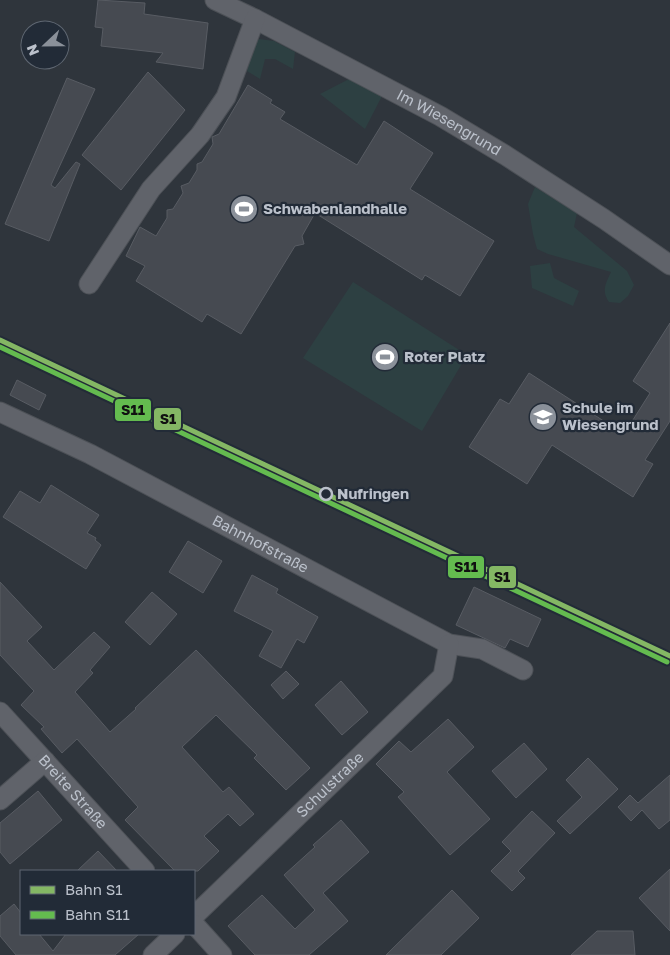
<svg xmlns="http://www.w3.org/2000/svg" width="670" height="955" font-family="'Golos Text',sans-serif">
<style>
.green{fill:#2d4042}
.building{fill:#464a51;stroke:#585c63}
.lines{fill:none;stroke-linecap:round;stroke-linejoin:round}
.minor-casing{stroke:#4d5157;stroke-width:21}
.minor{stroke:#60636a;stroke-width:19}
.rail-1-casing{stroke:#222b37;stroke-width:9}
.rail-2-casing{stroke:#222b37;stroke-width:9}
.rail-1{stroke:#84b764;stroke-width:5}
.rail-2{stroke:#64bb4f;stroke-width:5}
.stop-dot{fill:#222b37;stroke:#bbc1cb;stroke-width:2.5}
.labels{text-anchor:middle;stroke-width:4.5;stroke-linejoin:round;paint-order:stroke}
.street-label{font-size:15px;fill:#bbc1cb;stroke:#222b37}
.poi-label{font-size:15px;font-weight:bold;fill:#bbc1cb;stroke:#222b37;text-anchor:start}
.stop-label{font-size:15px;font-weight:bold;fill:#bbc1cb;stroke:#222b37;text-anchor:start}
.line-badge{stroke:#222b37;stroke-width:2}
.pale-badge-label{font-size:14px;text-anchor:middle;font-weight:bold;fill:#111}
</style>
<rect width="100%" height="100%" fill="#2f353c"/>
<g class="green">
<polygon points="259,39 274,41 295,52 293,69 275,59 265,59 260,79 247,71 253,46"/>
<polygon points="351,78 383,94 365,129 320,94"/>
<path d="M535,187l42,26 -3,14 53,44 7,14 -6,11 -8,7 -11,-1c-8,-11 -3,-19 2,-30l-63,-18 -11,-5 -4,-15 -5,-30z"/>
<polygon points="550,263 554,278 579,291 573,306 532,288 530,266"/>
<polygon points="353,282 467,355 422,431 303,358"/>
</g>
<g class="building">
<polygon points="98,0 145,3 144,14 208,23 203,69 156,62 163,53 101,46 103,28 95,27"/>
<polygon points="148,72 185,110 121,190 82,155"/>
<polygon points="67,78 95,89 51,185 55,188 76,162 80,164 49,241 5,224"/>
<polygon points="248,85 272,100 270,103 285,112 280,119 357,165 384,121 433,153 410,189 494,241 460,296 425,275 422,280 315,213 302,236 304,244 295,246 241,334 207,314 202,322 136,281 145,266 126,256 140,227 156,236 167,218 167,210 173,209 183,193 181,186 189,183 197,170 197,164 202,162 213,144 212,137 219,134"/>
<polygon points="670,323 670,421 645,460 653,464 633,497 552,445 527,484 469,447 500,399 509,404 529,373 624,434 650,393 633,381"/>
<polygon points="17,380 46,395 39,410 10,395"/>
<polygon points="51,485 99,515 87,533 96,538 95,540 101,545 86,569 3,517 20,491 40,503"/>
<polygon points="188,541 222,561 203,593 169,572"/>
<polygon points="252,575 278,589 276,593 318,617 304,643 297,639 281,668 259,656 273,631 234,611"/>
<polygon points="0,582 42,627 27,641 54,670 94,632 110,647 90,670 93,673 75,692 110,732 136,709 135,708 196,650 310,768 286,790 254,758 257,755 216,715 182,747 223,792 229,787 254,814 240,826 228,814 204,836 219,851 198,871 175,871 125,820 138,807 77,739 62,753 41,729 44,727 21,705 34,691 0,655"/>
<polygon points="474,587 541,619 528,647 510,639 505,648 456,625"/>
<polygon points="152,592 177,614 150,645 125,622"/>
<polygon points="286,671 299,684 283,699 271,685"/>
<polygon points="341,681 368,712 342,735 315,705"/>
<polygon points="448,719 474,747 447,772 490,819 450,855 398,797 404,792 376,764 399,741 411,752"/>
<polygon points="524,743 547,769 516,798 492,771"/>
<polygon points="588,758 618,789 570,834 557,821 582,797 566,780"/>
<polygon points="670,775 670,820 659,829 642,810 631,821 618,807 630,795 638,803"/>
<polygon points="38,791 62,820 10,864 0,852 0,823"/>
<polygon points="532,811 555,833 518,871 525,878 512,891 491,871 511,851 502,842"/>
<polygon points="341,820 369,852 323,893 348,921 309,955 255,955 228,926 262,895 295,929 315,910 284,875 315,847 313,845"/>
<polygon points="98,851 117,871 77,871"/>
<polygon points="670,869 670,931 639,898"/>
<polygon points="452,890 479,918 441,955 386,955"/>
<polygon points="14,904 21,913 21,934 39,934 53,951 66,934 139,934 115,955 16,955 0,936 0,916"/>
<polygon points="597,931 633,931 635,955 571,955"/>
</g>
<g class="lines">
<defs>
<g id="minor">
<path id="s1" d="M215,0l40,19 185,97 65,39 99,64 66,46"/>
<polyline points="89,284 151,189 200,135 226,97 255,19"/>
<path id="s2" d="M0,412l90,42 359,190 33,5 41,21"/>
<path id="s3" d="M0,712l145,159"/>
<polyline points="0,800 45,761"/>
<path id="s4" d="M194,916l249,-240 6,-32"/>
<polyline points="194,924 222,955"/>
<polyline points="153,955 175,934"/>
</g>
</defs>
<use href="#minor" class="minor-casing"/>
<use href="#minor" class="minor"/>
<defs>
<polyline id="rail-1" points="0,340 670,656"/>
<polyline id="rail-2" points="0,347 667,662"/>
</defs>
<use href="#rail-1" class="rail-1-casing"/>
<use href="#rail-2" class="rail-2-casing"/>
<use href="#rail-1" class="rail-1"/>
<use href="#rail-2" class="rail-2"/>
</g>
<defs>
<symbol id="stadium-disc" viewBox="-11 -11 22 22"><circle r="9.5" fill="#8a9099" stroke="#222b37"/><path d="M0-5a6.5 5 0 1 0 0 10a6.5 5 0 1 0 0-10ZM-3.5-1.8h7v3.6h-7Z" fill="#fff"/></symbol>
<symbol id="school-disc" viewBox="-11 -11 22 22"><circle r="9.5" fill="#8a9099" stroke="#222b37"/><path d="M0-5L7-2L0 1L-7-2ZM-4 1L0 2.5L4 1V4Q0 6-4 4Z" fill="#fff"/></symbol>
</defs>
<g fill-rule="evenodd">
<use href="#stadium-disc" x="228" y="193" width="32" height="32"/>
<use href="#stadium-disc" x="369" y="341" width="32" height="32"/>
<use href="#school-disc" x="527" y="401" width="32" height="32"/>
</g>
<circle class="stop-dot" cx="326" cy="494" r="6"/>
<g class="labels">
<g class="street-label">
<text dy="5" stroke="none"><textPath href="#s1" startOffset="264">Im Wiesengrund</textPath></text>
<text dy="5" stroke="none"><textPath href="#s2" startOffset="292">Bahnhofstraße</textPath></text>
<text dy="5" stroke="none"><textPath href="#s4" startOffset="189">Schulstraße</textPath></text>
<text dy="5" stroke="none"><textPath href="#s3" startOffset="108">Breite Straße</textPath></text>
</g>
<g class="poi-label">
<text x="263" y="214">Schwabenlandhalle</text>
<text x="404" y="362">Roter Platz</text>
<text x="562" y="413">Schule im<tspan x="562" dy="17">Wiesengrund</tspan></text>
</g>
<g class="stop-label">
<text x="337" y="499">Nufringen</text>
</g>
</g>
<g class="line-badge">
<rect x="114" y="398" width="38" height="24" rx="5" fill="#64bb4f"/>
<rect x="153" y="407" width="29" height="24" rx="5" fill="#84b764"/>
<rect x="447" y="555" width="38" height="24" rx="5" fill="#64bb4f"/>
<rect x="488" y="565" width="29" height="24" rx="5" fill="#84b764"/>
</g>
<g class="pale-badge-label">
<text x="133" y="415">S11</text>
<text x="168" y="424">S1</text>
<text x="466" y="572">S11</text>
<text x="502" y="582">S1</text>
</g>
<rect x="20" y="870" width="175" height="65" fill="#222b37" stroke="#5f6772"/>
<rect x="30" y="886" width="25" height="8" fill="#84b764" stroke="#5f6772"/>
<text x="65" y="895" font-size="15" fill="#bbc1cb">Bahn S1</text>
<rect x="30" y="911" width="25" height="8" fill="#64bb4f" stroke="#5f6772"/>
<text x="65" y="920" font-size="15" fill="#bbc1cb">Bahn S11</text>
<g transform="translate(45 45) rotate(248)"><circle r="24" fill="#222b37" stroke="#5f6772"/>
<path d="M0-4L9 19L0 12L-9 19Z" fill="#8a9099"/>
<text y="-8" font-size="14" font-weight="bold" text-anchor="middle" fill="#bbc1cb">N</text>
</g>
</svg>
